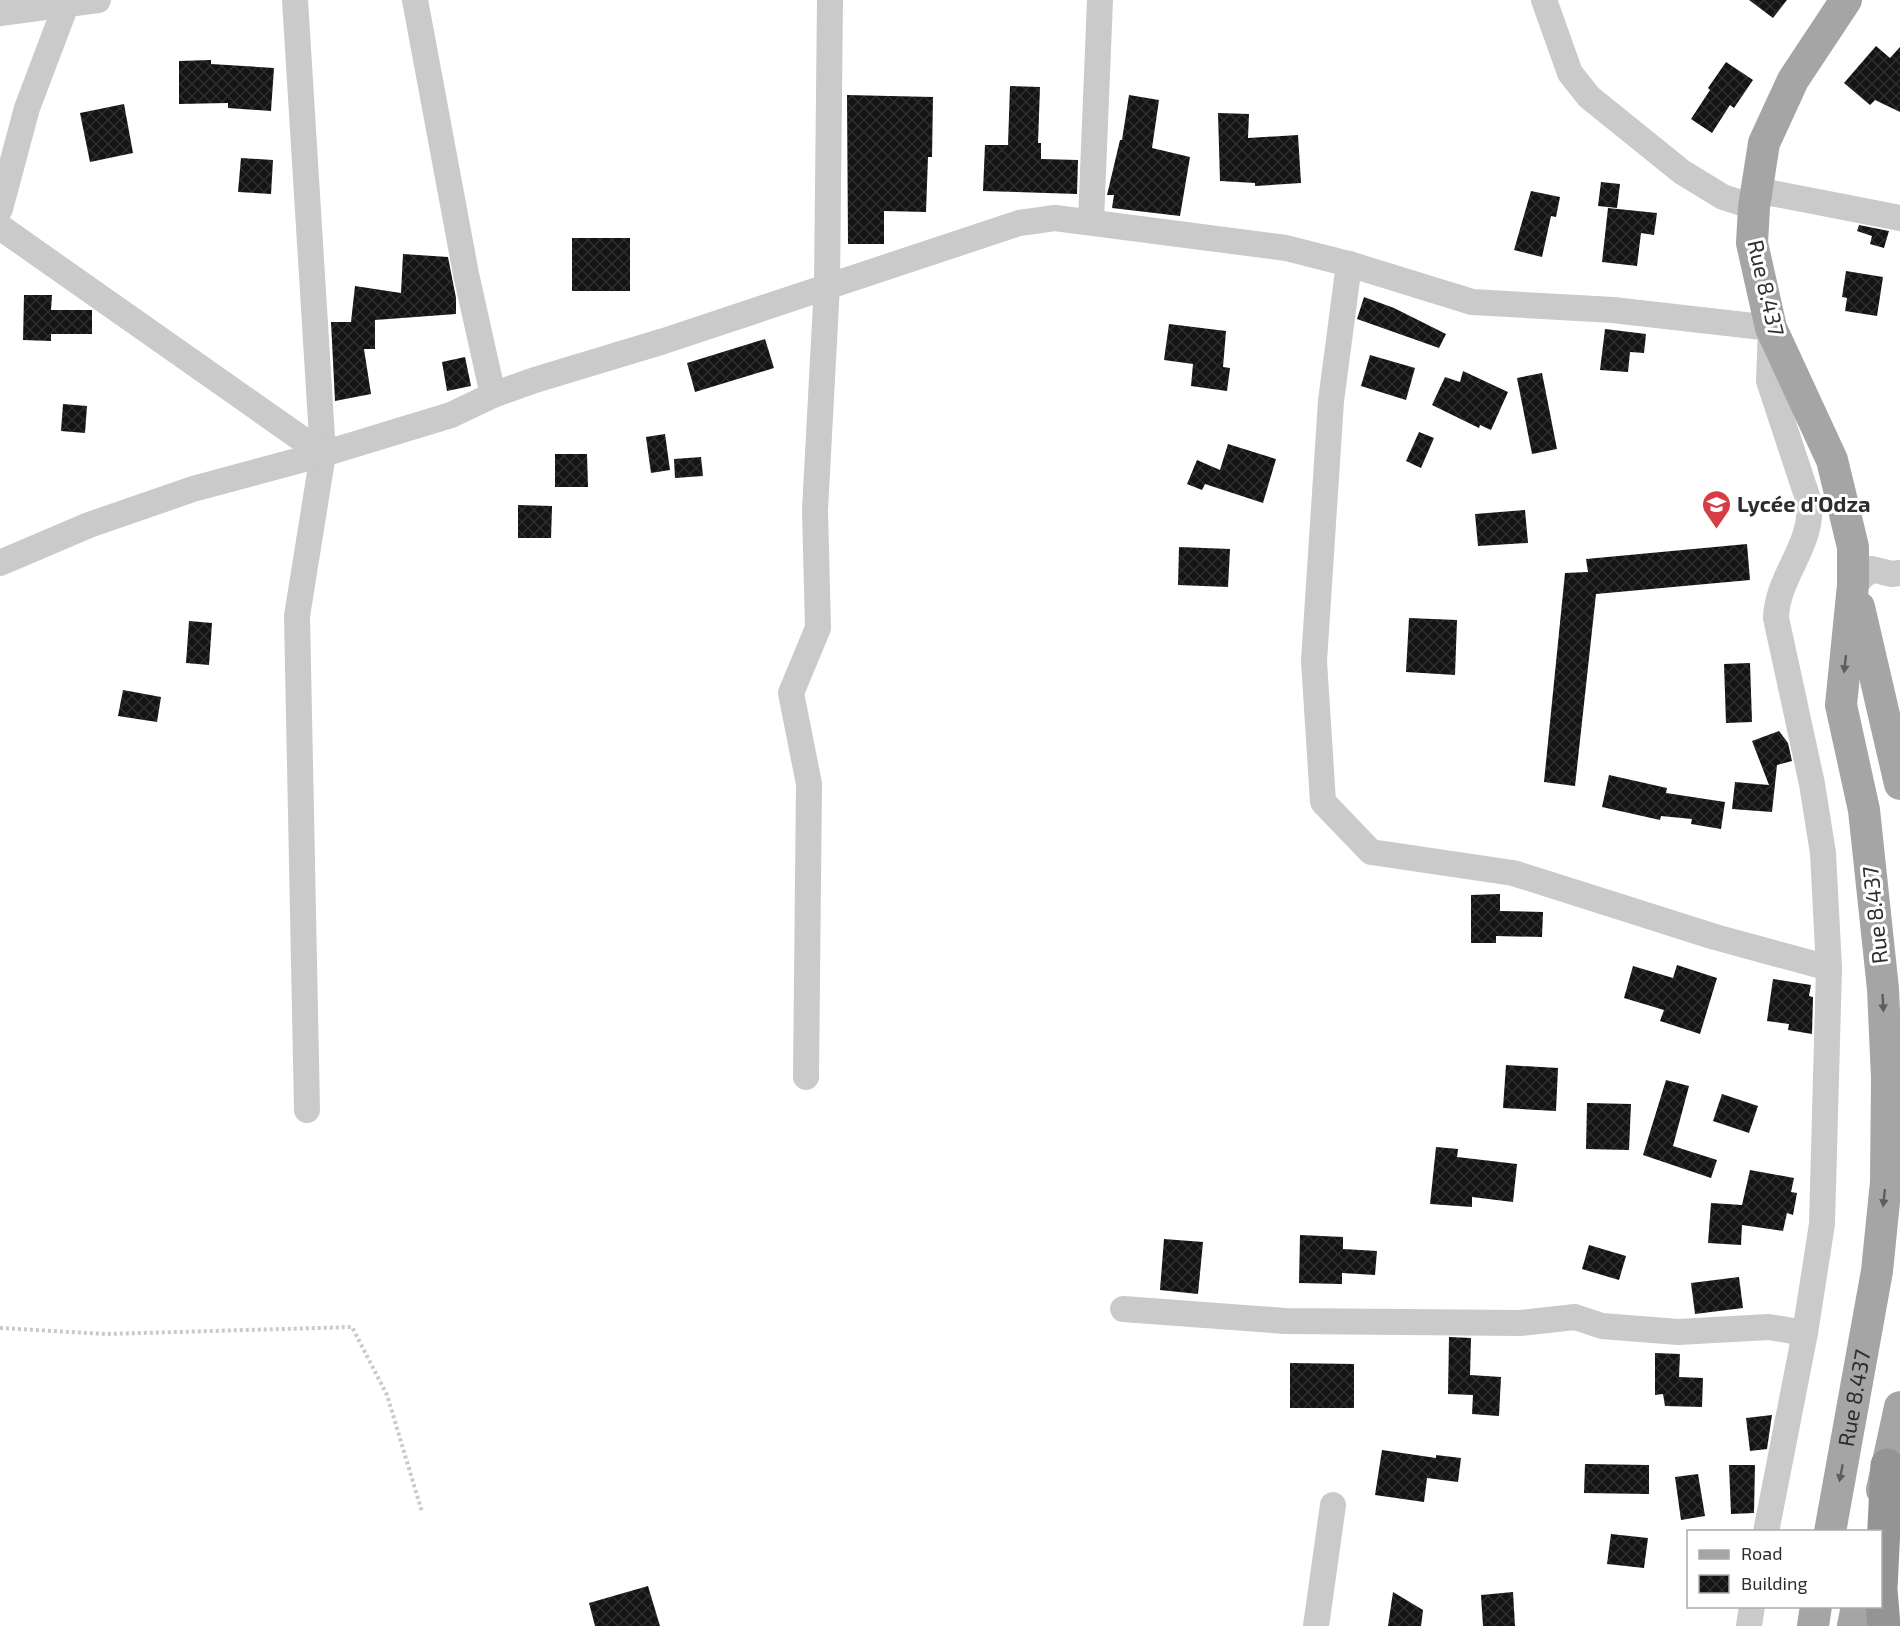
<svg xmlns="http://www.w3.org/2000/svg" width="1900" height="1626" font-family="'Exo 2',sans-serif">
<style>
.building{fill:url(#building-cross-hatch)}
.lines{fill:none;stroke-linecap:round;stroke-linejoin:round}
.path{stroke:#cacaca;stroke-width:4;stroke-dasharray:3 3;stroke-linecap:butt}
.minor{stroke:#cacaca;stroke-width:26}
.major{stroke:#a5a5a5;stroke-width:32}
.highway{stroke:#949494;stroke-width:33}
.oneway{fill:#5d5d5d}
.labels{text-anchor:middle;stroke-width:6;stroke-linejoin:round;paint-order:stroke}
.street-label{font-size:22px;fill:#2d2d2d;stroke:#fff}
.poi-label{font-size:22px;font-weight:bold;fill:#2d2d2d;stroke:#fff;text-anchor:start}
</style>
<defs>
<pattern id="building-cross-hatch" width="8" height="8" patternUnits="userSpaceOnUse" patternTransform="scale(1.5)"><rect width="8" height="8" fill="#141414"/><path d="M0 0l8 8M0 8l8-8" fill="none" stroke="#2e2e2e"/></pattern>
</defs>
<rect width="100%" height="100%" fill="#fff"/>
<g class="building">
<polygon points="1749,0 1787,0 1773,18"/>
<polygon points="1876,46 1890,58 1900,47 1900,112 1875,100 1870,105 1844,83"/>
<polygon points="211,60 211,64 274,68 271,111 228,108 228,103 179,104 179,61"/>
<polygon points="1726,62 1753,80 1734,108 1730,105 1712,133 1691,119 1710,90 1708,88"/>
<polygon points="1010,86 1040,87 1038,143 1041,143 1041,159 1078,160 1077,194 983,191 985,145 1008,145"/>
<polygon points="847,95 933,97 932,157 928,157 926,212 884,211 884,244 848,244"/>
<polygon points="1129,95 1159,100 1152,148 1190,157 1180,216 1112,208 1114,195 1107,195 1120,140 1122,140"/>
<polygon points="124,104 133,153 90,162 80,113"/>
<polygon points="1218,113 1249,114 1248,138 1298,135 1301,183 1255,186 1255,183 1220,181"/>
<polygon points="241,158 273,160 271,194 238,192"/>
<polygon points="1601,182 1620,184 1617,208 1598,206"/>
<polygon points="1531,191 1560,197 1556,217 1551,216 1542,257 1514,250"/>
<polygon points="1608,208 1657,213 1654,235 1641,233 1637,266 1602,262"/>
<polygon points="1859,225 1889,231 1884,248 1870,244 1872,236 1857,231"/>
<rect x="572" y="238" width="58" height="53"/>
<polygon points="403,254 448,257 456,298 456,314 375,320 375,349 364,349 371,394 335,401 331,322 351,322 355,286 401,293"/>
<polygon points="1846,271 1883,277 1877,316 1845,311 1847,298 1842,297"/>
<polygon points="24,295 52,295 51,310 92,310 92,334 51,334 51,341 23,340"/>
<polygon points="1364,297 1394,308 1446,334 1439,348 1357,319"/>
<polygon points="1169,324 1226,331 1223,367 1230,368 1227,391 1191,386 1193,364 1164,360"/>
<polygon points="1605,329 1646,334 1644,353 1630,352 1628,372 1600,370"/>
<polygon points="765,339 774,368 695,392 687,363"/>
<polygon points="1370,355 1415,368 1406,400 1361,386"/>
<polygon points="465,357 471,386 447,391 442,362"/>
<polygon points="1463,371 1508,392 1491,430 1480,425 1479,428 1432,405 1445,377 1460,382"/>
<polygon points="1542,373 1557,449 1532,454 1517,378"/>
<polygon points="63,404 87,406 85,433 61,431"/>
<polygon points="1419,432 1434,438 1421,468 1406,461"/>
<polygon points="665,434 670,470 651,473 646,437"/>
<polygon points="1228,444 1276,459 1263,503 1205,484 1202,490 1187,484 1197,460 1220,470"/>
<polygon points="555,454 587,454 588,487 555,487"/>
<polygon points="701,457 703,476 675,478 674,459"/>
<polygon points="518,505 552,506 551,538 518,538"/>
<polygon points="1525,510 1528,543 1478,546 1475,514"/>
<polygon points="1747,544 1750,580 1596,594 1575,786 1544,782 1565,573 1588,572 1586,559"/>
<polygon points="1179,547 1230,549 1228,587 1178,585"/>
<polygon points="1409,618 1457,620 1455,675 1406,672"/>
<polygon points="189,621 212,623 209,665 186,663"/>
<polygon points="1750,663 1752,722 1726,723 1724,664"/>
<polygon points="123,690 161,697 157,722 118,716"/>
<polygon points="1779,731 1788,743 1792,761 1777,765 1772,812 1732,809 1735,782 1769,785 1752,741"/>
<polygon points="1609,775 1667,788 1666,793 1725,802 1721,829 1691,824 1692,819 1661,816 1660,820 1602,807"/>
<polygon points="1500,894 1500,911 1543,912 1542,937 1496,936 1496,943 1471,943 1471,895"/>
<polygon points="1677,965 1717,978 1700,1034 1660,1021 1664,1010 1624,998 1633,966 1673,978"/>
<polygon points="1773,979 1811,985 1809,996 1813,997 1812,1034 1788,1030 1789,1024 1767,1021"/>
<polygon points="1506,1065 1558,1068 1556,1111 1503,1108"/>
<polygon points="1666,1080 1689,1086 1673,1146 1717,1160 1711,1178 1643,1155"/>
<polygon points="1722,1094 1758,1106 1749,1133 1713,1121"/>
<polygon points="1587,1103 1631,1104 1629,1150 1586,1149"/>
<polygon points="1436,1147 1458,1149 1457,1157 1517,1164 1513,1202 1472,1197 1472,1207 1430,1204"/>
<polygon points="1750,1170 1794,1178 1791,1192 1797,1193 1793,1215 1787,1213 1783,1231 1742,1225 1741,1245 1708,1243 1711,1203 1742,1205"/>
<polygon points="1300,1235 1343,1237 1343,1249 1377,1251 1375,1275 1342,1273 1342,1284 1299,1283"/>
<polygon points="1164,1239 1203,1242 1198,1294 1160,1290"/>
<polygon points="1589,1245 1626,1256 1619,1280 1582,1269"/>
<polygon points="1739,1277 1743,1308 1695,1314 1691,1283"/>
<polygon points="1449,1337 1471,1338 1470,1375 1501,1377 1499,1416 1472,1414 1473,1395 1448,1394"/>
<polygon points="1655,1353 1680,1354 1679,1377 1703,1378 1702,1407 1665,1406 1663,1394 1655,1395"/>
<polygon points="1290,1363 1354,1364 1354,1408 1290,1408"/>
<polygon points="1772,1415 1767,1449 1750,1451 1746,1418"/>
<polygon points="1382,1450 1436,1458 1436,1455 1461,1458 1458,1482 1427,1478 1424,1502 1375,1495"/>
<polygon points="1585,1464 1649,1465 1649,1494 1584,1493"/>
<polygon points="1729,1465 1755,1465 1754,1513 1731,1514"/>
<polygon points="1698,1474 1705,1516 1681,1520 1675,1477"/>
<polygon points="1611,1534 1648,1538 1644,1568 1607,1564"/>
<polygon points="648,1586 660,1626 595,1626 589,1603"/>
<polygon points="1393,1592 1423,1610 1421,1626 1388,1626"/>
<polygon points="1513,1592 1515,1626 1483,1626 1481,1595"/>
</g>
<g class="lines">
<polyline class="path" points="0,1328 106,1334 352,1327 387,1395 422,1512"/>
<g class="minor">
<polyline points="295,0 323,454 297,616 307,1110"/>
<polyline points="415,0 466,274 493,395"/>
<polyline points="1544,0 1570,73 1589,97 1682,172 1723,197 1754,207"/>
<polyline points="0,13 98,0"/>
<polyline points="1756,190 1900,218"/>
<polyline points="0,209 27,108 68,0"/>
<polyline points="1091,221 1100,0"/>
<polyline points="0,227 323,454"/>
<polyline points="1349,264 1331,401 1314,661 1323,802 1371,852 1513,873 1715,937 1829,968"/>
<path d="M0,563l89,-38 104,-36 130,-35 128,-39 42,-20 42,-15 129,-39 355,-118 36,-5 231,30 63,16 123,38 141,8 158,18 -2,53 40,121c5,43 -32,74 -33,116l36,166 11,69 6,115 -7,256 -17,109 -39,199"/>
<polyline points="1853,585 1871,569 1892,574 1900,573"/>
<polyline points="806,1077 809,784 791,693 818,628 815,510 827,285 830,0"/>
<polyline points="1123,1309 1285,1321 1520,1323 1575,1317 1602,1326 1678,1332 1769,1327 1805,1333"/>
<polyline points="1316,1626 1333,1505"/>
<polyline points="1749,1626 1752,1606"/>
</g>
<g class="major">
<polyline points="1859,607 1900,784"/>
<polyline points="1882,1490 1900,1407"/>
<path id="s1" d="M1830,1532l47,-261 9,-89 1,-104 -4,-89 -19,-179 -23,-105 12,-120v-38l-21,-87 -61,-132 -19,-85 2,-36 10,-64 29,-63 53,-80"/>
<polyline points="1813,1626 1816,1606"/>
<polyline points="1853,1626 1857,1606"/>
</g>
<polyline class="highway" points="1884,1626 1881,1589 1887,1465"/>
</g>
<defs><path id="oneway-solid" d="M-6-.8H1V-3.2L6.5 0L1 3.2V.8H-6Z" transform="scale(1.5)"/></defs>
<g class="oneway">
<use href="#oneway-solid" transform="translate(1845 664) rotate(96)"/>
<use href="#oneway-solid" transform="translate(1883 1003) rotate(87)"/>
<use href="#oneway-solid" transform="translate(1884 1198) rotate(96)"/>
<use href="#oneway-solid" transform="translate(1841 1473) rotate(101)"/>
</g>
<defs>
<symbol id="school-pin" viewBox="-11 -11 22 30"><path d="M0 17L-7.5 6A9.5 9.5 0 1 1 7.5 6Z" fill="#d73d46" stroke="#fff"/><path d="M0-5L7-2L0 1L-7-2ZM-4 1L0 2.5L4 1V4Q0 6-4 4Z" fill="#fff"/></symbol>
</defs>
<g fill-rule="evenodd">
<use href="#school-pin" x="1700" y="488" width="33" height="45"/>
</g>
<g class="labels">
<g class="street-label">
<text transform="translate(1766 288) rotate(77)" y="8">Rue 8.437</text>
<text transform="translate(1875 915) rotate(-96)" y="8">Rue 8.437</text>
<text dy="8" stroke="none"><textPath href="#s1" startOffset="136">Rue 8.437</textPath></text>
</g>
<g class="poi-label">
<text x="1737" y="512">Lycée d'Odza</text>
</g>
</g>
<rect x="1687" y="1530" width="195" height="78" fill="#ffffff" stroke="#ababab" stroke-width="1.5"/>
<rect x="1699" y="1550" width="30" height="9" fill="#a5a5a5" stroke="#ababab" stroke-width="1.5"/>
<text x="1741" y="1560" font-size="18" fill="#2d2d2d">Road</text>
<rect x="1699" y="1575" width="30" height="18" fill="url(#building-cross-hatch)" stroke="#ababab" stroke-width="1.5"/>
<text x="1741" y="1590" font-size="18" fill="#2d2d2d">Building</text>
</svg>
